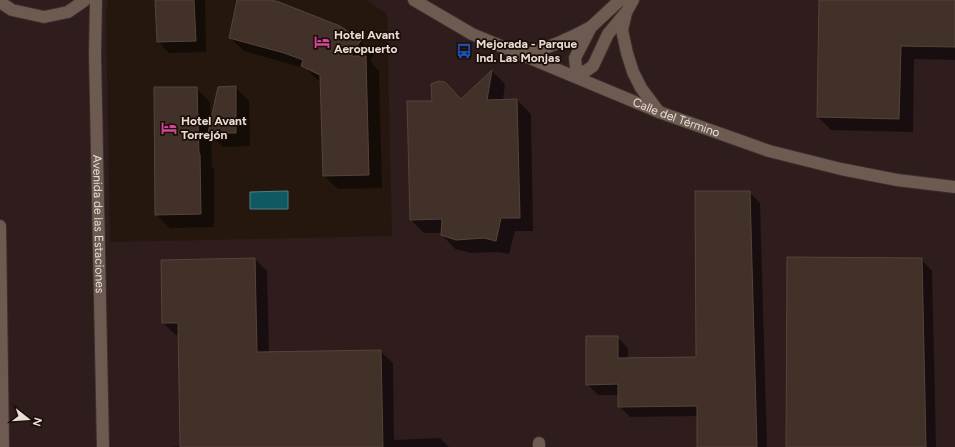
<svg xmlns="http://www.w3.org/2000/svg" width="955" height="447" font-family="Figtree,sans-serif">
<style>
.industrial{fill:#2f1c1d}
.water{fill:#0e5962;stroke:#4f8185}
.shadow{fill:#0007}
.building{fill:#423128;stroke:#55443a}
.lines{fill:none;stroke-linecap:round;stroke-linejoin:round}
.minor-casing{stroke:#3a302b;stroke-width:14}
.tertiary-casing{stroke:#3a302b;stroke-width:14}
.minor{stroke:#6d5b51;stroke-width:12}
.tertiary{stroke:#6d5b51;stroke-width:12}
.labels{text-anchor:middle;stroke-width:3.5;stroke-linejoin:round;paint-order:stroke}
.poi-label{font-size:12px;font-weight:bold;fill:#e8ded7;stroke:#1c0e06;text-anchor:start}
.street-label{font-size:12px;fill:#e8ded7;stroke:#1c0e06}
</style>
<rect width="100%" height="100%" fill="#26170e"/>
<polygon class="industrial" points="0,0 108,0 106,12 110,242 392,236 387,14 366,0 955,0 955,447 0,447"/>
<polygon class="water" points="288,191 288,209 250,209 250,192"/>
<g class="shadow">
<polygon points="157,0 205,0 206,52 169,53 158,41"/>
<polygon points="238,0 267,0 360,41 374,54 370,61 379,71 382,188 338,189 324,176 321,81 316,79 307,69 244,51 230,38"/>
<polygon points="820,0 955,0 955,60 914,59 913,132 831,130 818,117"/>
<polygon points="492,71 505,84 503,100 517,100 531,114 533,231 515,231 509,254 498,252 471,253 455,249 442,235 442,233 424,233 411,220 461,100"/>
<polygon points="235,87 249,101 250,146 223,147 211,135 212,167 214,169 214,227 170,228 156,214 196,88 210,102 211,122"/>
<polygon points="749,192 760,203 767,447 698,447 698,416 630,417 619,406 619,395 598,395 587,384 617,337 628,348 628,359 697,358"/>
<polygon points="255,259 267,271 269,353 380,351 393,363 394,440 440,438 449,447 170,447 181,446 179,335 176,335 163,323"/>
<polygon points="921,259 932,271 936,447 787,447"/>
</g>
<g class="building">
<polygon points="155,0 194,0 196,41 157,42"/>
<polygon points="237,0 271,0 279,2 340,26 361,40 351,56 366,56 369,175 323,176 320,75 301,66 303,60 284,53 229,38"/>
<polygon points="819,0 955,0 955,47 901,46 899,119 817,117"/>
<polygon points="492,70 487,100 517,99 520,218 501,218 496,241 484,238 456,240 441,235 442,219 410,220 407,101 432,101 431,84 439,81 445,82 461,99"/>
<polygon points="236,86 236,133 208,133 218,87"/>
<polygon points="154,87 197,87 199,154 200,154 201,214 155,215"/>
<polygon points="695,191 750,191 757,447 697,447 697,406 618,407 618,384 586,385 586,336 618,336 618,358 696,357"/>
<polygon points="787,257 922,258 926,447 786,447"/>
<polygon points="255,258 257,352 381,350 383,447 180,447 178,323 162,323 161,260"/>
</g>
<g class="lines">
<defs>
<g id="minor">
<path id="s1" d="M96,0l-1,54 8,393"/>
<polyline points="620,0 591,27 575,58 577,77 593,66 608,34 627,11 633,0"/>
<polyline points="0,2 12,10 44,17 68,12 85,0"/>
<polyline points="626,13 622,30 627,53 633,72 641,88 659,112"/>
<path d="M525,55c23,-7 44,-16 66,-28"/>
<polyline points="0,226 3,447"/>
<polyline points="539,447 539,443"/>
</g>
<g id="tertiary">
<path id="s2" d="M414,0l58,34 187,78 110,39 72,18 56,11 58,7"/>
</g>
</defs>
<use href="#minor" class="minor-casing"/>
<use href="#tertiary" class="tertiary-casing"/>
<use href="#minor" class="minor"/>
<use href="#tertiary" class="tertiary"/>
</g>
<defs>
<symbol id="hotel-bare" viewBox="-9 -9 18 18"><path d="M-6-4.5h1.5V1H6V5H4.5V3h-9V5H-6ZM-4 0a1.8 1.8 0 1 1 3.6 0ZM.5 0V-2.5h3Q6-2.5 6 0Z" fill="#d1479c" stroke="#1c0e06" stroke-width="2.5" paint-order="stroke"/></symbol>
<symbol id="bus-bare" viewBox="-9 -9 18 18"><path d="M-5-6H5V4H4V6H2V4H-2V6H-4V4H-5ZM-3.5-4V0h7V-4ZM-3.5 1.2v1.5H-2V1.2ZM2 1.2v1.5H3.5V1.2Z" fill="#1a4fb4" stroke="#1c0e06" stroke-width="2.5" paint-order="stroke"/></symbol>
</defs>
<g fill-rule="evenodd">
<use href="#hotel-bare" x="311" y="31" width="22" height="22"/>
<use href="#bus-bare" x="453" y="40" width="22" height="22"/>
<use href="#hotel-bare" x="158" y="117" width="22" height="22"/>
</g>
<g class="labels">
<g class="poi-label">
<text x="334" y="39">Hotel Avant<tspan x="334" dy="14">Aeropuerto</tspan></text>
<text x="476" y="48">Mejorada - Parque<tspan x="476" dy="14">Ind. Las Monjas</tspan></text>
<text x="181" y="125">Hotel Avant<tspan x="181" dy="14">Torrejón</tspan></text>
</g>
<g class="street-label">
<text dy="4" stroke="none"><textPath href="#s2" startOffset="288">Calle del Término</textPath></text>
<text dy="4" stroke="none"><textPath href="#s1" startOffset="224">Avenida de las Estaciones</textPath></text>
</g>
</g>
<g transform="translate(28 419) rotate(107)" stroke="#1c0e06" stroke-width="3" paint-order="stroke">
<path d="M0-3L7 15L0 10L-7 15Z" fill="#e8ded7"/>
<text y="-6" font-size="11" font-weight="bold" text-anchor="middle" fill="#e8ded7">N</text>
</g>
</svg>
